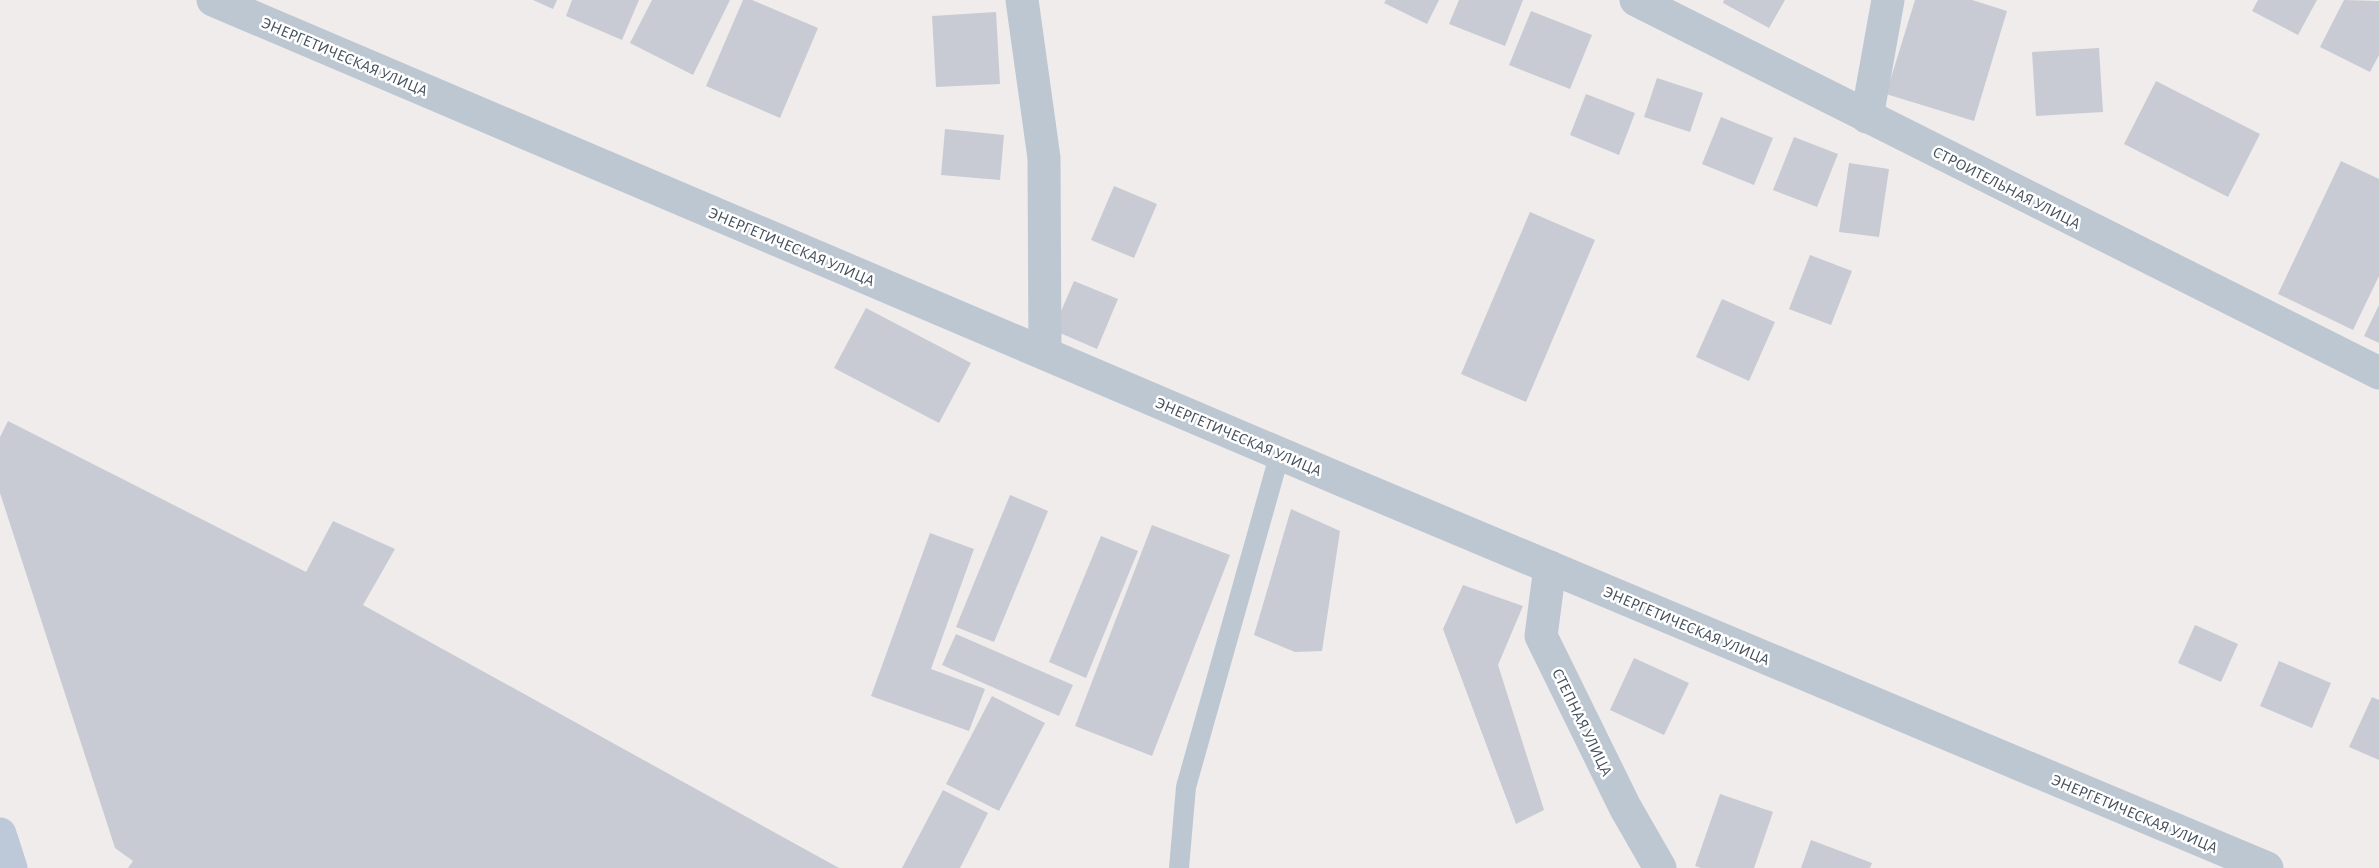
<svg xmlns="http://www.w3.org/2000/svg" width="2379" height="868" font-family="'Alegreya Sans',sans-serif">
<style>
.building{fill:#c8cbd3}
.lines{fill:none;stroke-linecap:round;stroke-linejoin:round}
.lane{stroke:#bcc7d1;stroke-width:20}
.street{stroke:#bcc7d1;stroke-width:33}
.secondary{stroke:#bdc9d8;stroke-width:33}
.labels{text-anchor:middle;stroke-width:5;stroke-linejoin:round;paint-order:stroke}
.street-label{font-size:16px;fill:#444f5c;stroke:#fff}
</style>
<rect width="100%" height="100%" fill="#f0ecec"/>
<g class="building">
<polygon points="533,0 557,0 553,9"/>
<polygon points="572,0 639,0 622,40 566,16"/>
<polygon points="652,0 730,0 693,75 630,43"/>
<polygon points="743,0 752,0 818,28 780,118 706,86"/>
<polygon points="1386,0 1439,0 1427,24 1384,3"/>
<polygon points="1459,0 1523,0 1505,46 1449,24"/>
<polygon points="1724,0 1785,0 1769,28 1723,3"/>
<polygon points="1915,0 1972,0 2007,11 1974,121 1886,94"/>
<polygon points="2258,0 2317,0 2298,35 2252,11"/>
<polygon points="2344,0 2379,1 2379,55 2370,72 2320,47"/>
<polygon points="1531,11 1592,35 1570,89 1509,65"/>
<polygon points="996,12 1000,84 936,87 932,16"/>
<polygon points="2099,48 2103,112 2036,116 2032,52"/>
<polygon points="1657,78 1703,93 1690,132 1644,117"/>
<polygon points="2156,81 2260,134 2228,197 2124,144"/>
<polygon points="1586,94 1635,113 1619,155 1570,135"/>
<polygon points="1721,117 1773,138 1754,185 1702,164"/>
<polygon points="945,129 1004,135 1000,180 941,175"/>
<polygon points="1794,137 1838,154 1817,207 1773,190"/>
<polygon points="2341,161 2379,179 2379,276 2353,330 2278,294"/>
<polygon points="1849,163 1889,169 1879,237 1839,232"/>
<polygon points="1114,186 1157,204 1134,258 1091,240"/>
<polygon points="1530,212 1595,240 1526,402 1461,374"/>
<polygon points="1810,255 1852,271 1831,325 1789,309"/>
<polygon points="1074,281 1118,299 1097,349 1053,330"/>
<polygon points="1722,299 1775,322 1749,381 1696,357"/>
<polygon points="2379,305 2379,343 2364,336"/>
<polygon points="866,308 971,363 939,423 834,368"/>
<polygon points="8,421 306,572 333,521 395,549 363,605 839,868 128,868 133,861 115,848 0,493 0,437"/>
<polygon points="1010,495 1048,511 994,642 956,627"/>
<polygon points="1291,509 1340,531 1322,651 1295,652 1254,635"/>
<polygon points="1152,525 1230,555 1152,756 1075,726"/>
<polygon points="930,533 974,549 931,669 985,689 969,731 871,696"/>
<polygon points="1101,536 1138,551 1086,678 1049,662"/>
<polygon points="1463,585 1523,606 1498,665 1544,810 1516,824 1443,629"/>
<polygon points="2195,625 2238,644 2221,682 2178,663"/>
<polygon points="956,634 1073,685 1059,716 942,665"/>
<polygon points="1634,658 1689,683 1664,735 1610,710"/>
<polygon points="2279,661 2331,683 2312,728 2260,706"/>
<polygon points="992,696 1045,723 999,811 946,784"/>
<polygon points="2372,697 2379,700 2379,760 2349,747"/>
<polygon points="943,790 988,813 960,868 902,868"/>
<polygon points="1720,794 1773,812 1754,868 1701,868 1695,866"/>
<polygon points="1811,840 1872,863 1870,868 1801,868"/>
</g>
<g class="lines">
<polyline class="lane" points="1179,868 1186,787 1280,453"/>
<g class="street">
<polyline points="213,0 1344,481 2267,868"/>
<polyline points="1022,0 1044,158 1045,353"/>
<polyline points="1636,0 2379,373"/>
<polyline points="1867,117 1888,0"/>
<polyline points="1550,567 1541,636 1625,807 1660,868"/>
</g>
<polyline class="secondary" points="0,834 11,868"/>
</g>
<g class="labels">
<g class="street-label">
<text transform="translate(345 56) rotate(23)" y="6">ЭНЕРГЕТИЧЕСКАЯ УЛИЦА</text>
<text transform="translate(2007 187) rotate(27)" y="6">СТРОИТЕЛЬНАЯ УЛИЦА</text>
<text transform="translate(792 246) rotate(23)" y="6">ЭНЕРГЕТИЧЕСКАЯ УЛИЦА</text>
<text transform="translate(1239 436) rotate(23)" y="6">ЭНЕРГЕТИЧЕСКАЯ УЛИЦА</text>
<text transform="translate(1687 625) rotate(23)" y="6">ЭНЕРГЕТИЧЕСКАЯ УЛИЦА</text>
<text transform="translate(1583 722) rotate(64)" y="6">СТЕПНАЯ УЛИЦА</text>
<text transform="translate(2135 813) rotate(23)" y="6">ЭНЕРГЕТИЧЕСКАЯ УЛИЦА</text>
</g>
</g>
</svg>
